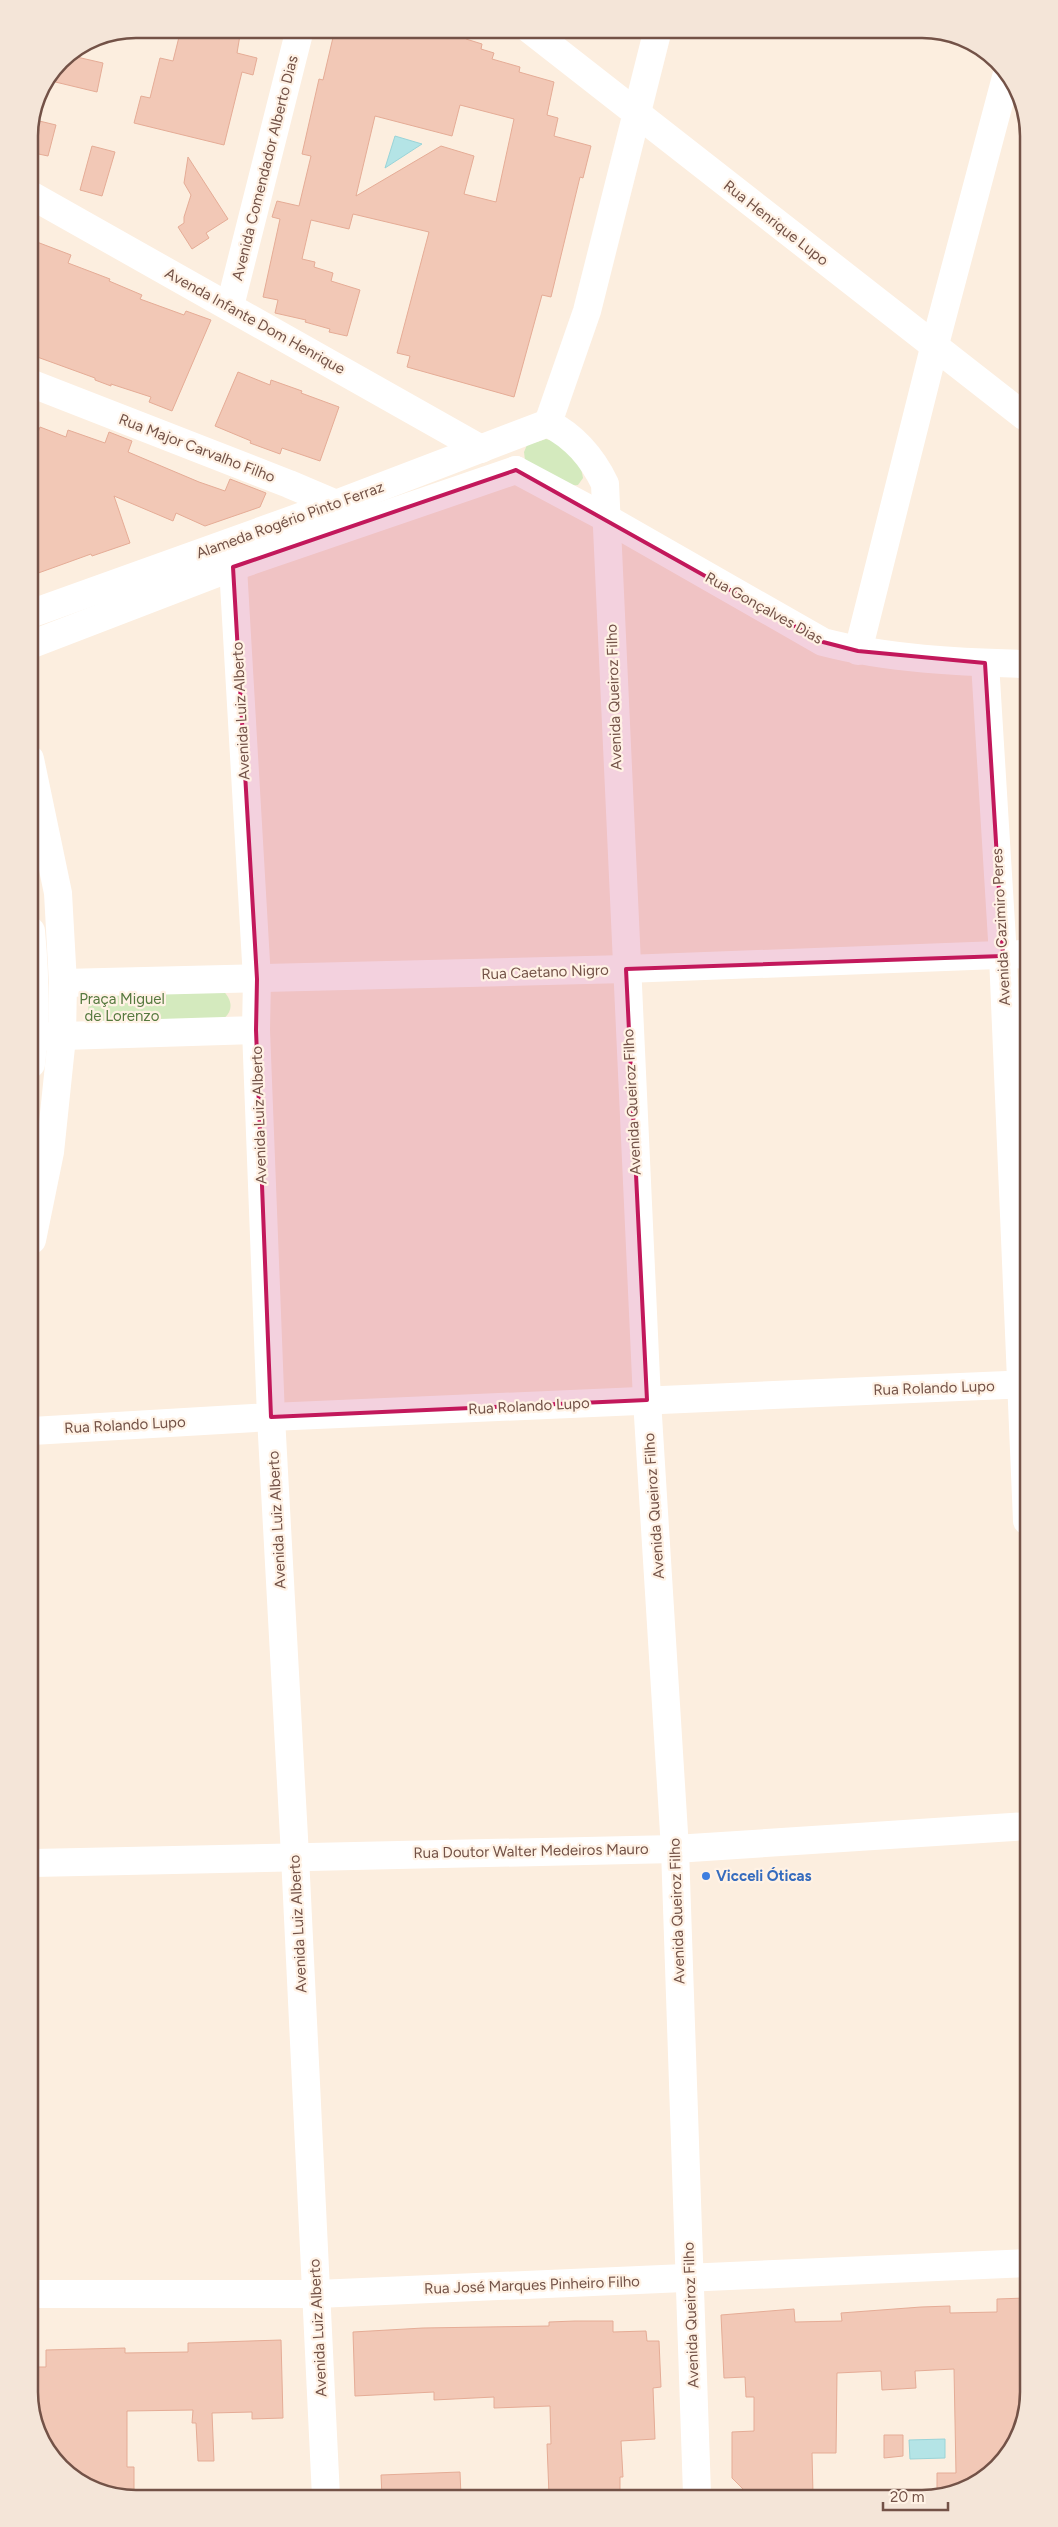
<svg xmlns="http://www.w3.org/2000/svg" width="1058" height="2527" font-family="Figtree,sans-serif">
<style>
.green{fill:#d4eabe}
.water{fill:#b4e4e6;stroke:#9ad4d8}
.building{fill:#f2c8b6;stroke:#e5ac96;fill-rule:evenodd}
.lines{fill:none;stroke-linecap:round;stroke-linejoin:round}
.minor{stroke:#fff;stroke-width:28}
.marked{fill:#c2185b;fill-opacity:0.2;stroke:#c2185b;stroke-width:4;stroke-linejoin:round}
.shop-dot{fill:#3f7fe0;stroke:#fff2e5;stroke-width:2}
.labels{text-anchor:middle;stroke-width:4.5;stroke-linejoin:round;paint-order:stroke}
.street-label{font-size:15px;fill:#735247;stroke:#fff2e5}
.park-label{font-size:15px;fill:#56793f;stroke:#fff2e5}
.shop-label{font-size:15px;font-weight:bold;fill:#366cbe;stroke:#fff2e5;text-anchor:start}
.rim{fill:none;stroke:#735247;stroke-width:2.5}
</style>
<rect width="100%" height="100%" fill="#fceedf"/>
<g class="green">
<path d="M546,439c17,4 35,21 37,39l-5,7 -9,1 -44,-26 -1,-8 3,-7z"/>
<path d="M221,989c11,9 14,22 1,31l-123,4c-13,-9 -14,-19 -4,-30z"/>
</g>
<g class="water">
<polygon points="395,136 422,144 385,168"/>
<polygon points="945,2439 945,2458 910,2459 909,2440"/>
</g>
<g class="building">
<polygon points="181,29 241,29 237,53 257,58 253,75 242,72 224,145 134,123 141,96 150,98 160,58 173,61"/>
<path d="M335,29h114l18,5 -1,5 16,5 -1,5 13,4 -2,6 28,8 -1,5 35,10 -7,33 11,3 -4,18 37,10 -8,32 -3,-1 -29,120 -9,-2 -28,102 -107,-30 3,-11 -13,-3 32,-121 -76,-18 -4,15 -38,-9 -9,39 13,3 -1,5 19,6 -2,8 29,9 -13,46 -18,-4 1,-3 -25,-7 1,-2 -31,-7 3,-13 -15,-3 17,-78 -8,-2 5,-16 22,5 12,-50 -9,-2 17,-75 4,1zM460,105l54,14 -18,83 -32,-8 10,-38 -33,-10 -85,50 19,-80 77,20z"/>
<polygon points="68,55 103,63 97,92 47,80 60,60"/>
<polygon points="31,119 56,125 48,156 29,152"/>
<polygon points="92,146 115,152 102,196 80,190"/>
<polygon points="188,157 228,219 206,233 209,238 192,249 178,227 184,223 184,217 191,195 184,183"/>
<polygon points="29,239 71,255 68,263 110,279 109,281 142,295 140,299 184,315 186,311 211,320 172,411 149,402 151,397 111,384 111,386 95,380 95,378 29,354"/>
<polygon points="238,372 270,385 271,380 302,391 301,393 339,407 320,461 282,448 280,454 250,443 251,441 215,426"/>
<polygon points="40,427 66,437 68,430 105,443 109,432 132,441 128,452 199,482 225,491 230,479 266,493 260,507 205,526 176,513 173,521 114,496 130,543 92,556 91,554 30,576 30,454"/>
<polygon points="1026,2298 1028,2396 1007,2456 956,2493 937,2493 937,2473 956,2473 954,2369 915,2371 916,2388 882,2390 881,2371 837,2373 836,2453 812,2453 813,2494 748,2494 732,2478 732,2432 754,2431 754,2397 746,2397 745,2377 724,2378 721,2315 794,2309 795,2322 842,2321 841,2313 921,2307 950,2306 950,2313 997,2312 997,2299"/>
<polygon points="575,2321 613,2321 613,2332 646,2331 647,2341 659,2341 661,2387 653,2388 655,2439 621,2441 623,2477 620,2477 620,2495 549,2495 547,2444 551,2444 550,2406 494,2408 494,2397 434,2400 434,2392 355,2396 353,2332 423,2328 549,2326 549,2322"/>
<polygon points="281,2340 283,2418 252,2419 252,2412 212,2413 214,2461 198,2461 196,2423 192,2423 193,2410 127,2411 127,2467 134,2467 134,2498 129,2498 70,2476 34,2425 34,2367 46,2367 46,2350 125,2348 125,2353 188,2352 188,2343"/>
<polygon points="884,2435 903,2435 903,2456 884,2458"/>
<polygon points="460,2472 461,2496 382,2496 381,2475"/>
</g>
<g class="lines">
<g class="minor">
<polyline points="529,29 1024,416"/>
<polyline points="29,194 481,449"/>
<polyline points="230,306 300,29"/>
<polyline points="30,383 289,484 336,504 342,511"/>
<path d="M548,423c27,14 44,34 57,61l42,916 28,449 22,645"/>
<polyline points="548,423 587,311 658,29"/>
<path d="M516,470l90,48 217,124c65,17 135,20 202,22"/>
<polyline points="229,543 233,567 257,979 256,1030 271,1417 295,1856 326,2497"/>
<polyline points="30,614 336,504 548,423"/>
<polyline points="30,645 233,567 516,470"/>
<polyline points="858,651 934,348 1006,77"/>
<polyline points="985,663 1003,956 1027,1521"/>
<polyline points="30,759 58,893 63,983 62,1037 50,1152 32,1240"/>
<path d="M31,931c4,44 6,89 0,133"/>
<polyline points="63,983 626,969 1026,954"/>
<polyline points="31,1037 256,1030"/>
<polyline points="32,1431 271,1417 1027,1384"/>
<polyline points="33,1863 675,1849 1028,1826"/>
<polyline points="34,2294 317,2294 1029,2263"/>
</g>
</g>
<path class="marked" d="M516,470l307,172 35,9 127,12 18,293 -377,13 21,431 -376,17 -15,-387 1,-51 -24,-412z"/>
<circle class="shop-dot" cx="706" cy="1876" r="5"/>
<g class="labels">
<g class="street-label">
<text transform="translate(265 168) rotate(-76)" y="5">Avenida Comendador Alberto Dias</text>
<text transform="translate(776 223) rotate(38)" y="5">Rua Henrique Lupo</text>
<text transform="translate(255 321) rotate(29)" y="5">Avenda Infante Dom Henrique</text>
<text transform="translate(197 448) rotate(21)" y="5">Rua Major Carvalho Filho</text>
<text transform="translate(290 520) rotate(-20)" y="5">Alameda Rogério Pinto Ferraz</text>
<text transform="translate(764 608) rotate(29)" y="5">Rua Gonçalves Dias</text>
<text transform="translate(614 697) rotate(-92)" y="5">Avenida Queiroz Filho</text>
<text transform="translate(241 711) rotate(-93)" y="5">Avenida Luiz Alberto</text>
<text transform="translate(1001 927) rotate(-93)" y="5">Avenida Cazimiro Peres</text>
<text transform="translate(545 972) rotate(-2)" y="5">Rua Caetano Nigro</text>
<text transform="translate(632 1102) rotate(-93)" y="5">Avenida Queiroz Filho</text>
<text transform="translate(259 1115) rotate(-92)" y="5">Avenida Luiz Alberto</text>
<text transform="translate(934 1388) rotate(-2)" y="5">Rua Rolando Lupo</text>
<text transform="translate(529 1406) rotate(-3)" y="5">Rua Rolando Lupo</text>
<text transform="translate(125 1425) rotate(-3)" y="5">Rua Rolando Lupo</text>
<text transform="translate(654 1506) rotate(-94)" y="5">Avenida Queiroz Filho</text>
<text transform="translate(277 1520) rotate(-93)" y="5">Avenida Luiz Alberto</text>
<text transform="translate(531 1851) rotate(-1)" y="5">Rua Doutor Walter Medeiros Mauro</text>
<text transform="translate(677 1911) rotate(-92)" y="5">Avenida Queiroz Filho</text>
<text transform="translate(298 1924) rotate(-93)" y="5">Avenida Luiz Alberto</text>
<text transform="translate(532 2285) rotate(-2)" y="5">Rua José Marques Pinheiro Filho</text>
<text transform="translate(691 2315) rotate(-92)" y="5">Avenida Queiroz Filho</text>
<text transform="translate(318 2328) rotate(-93)" y="5">Avenida Luiz Alberto</text>
</g>
<g class="park-label">
<text x="122" y="1004">Praça Miguel<tspan x="122" dy="17">de Lorenzo</tspan></text>
</g>
<g class="shop-label">
<text x="716" y="1881">Vicceli Óticas</text>
</g>
</g>
<path d="M0 0H1058V2527H0ZM136 38H922A98 98 0 0 1 1020 136V2392A98 98 0 0 1 922 2490H136A98 98 0 0 1 38 2392V136A98 98 0 0 1 136 38Z" fill="#f4e5d8" fill-rule="evenodd"/>
<path class="rim" d="M136 38H922A98 98 0 0 1 1020 136V2392A98 98 0 0 1 922 2490H136A98 98 0 0 1 38 2392V136A98 98 0 0 1 136 38Z"/>
<path d="M883 2502v8h65v-8" fill="none" stroke="#735247" stroke-width="2.5"/>
<text x="890" y="2502" font-size="15" fill="#735247" stroke="#fff2e5" stroke-width="4" paint-order="stroke">20 m</text>
</svg>
